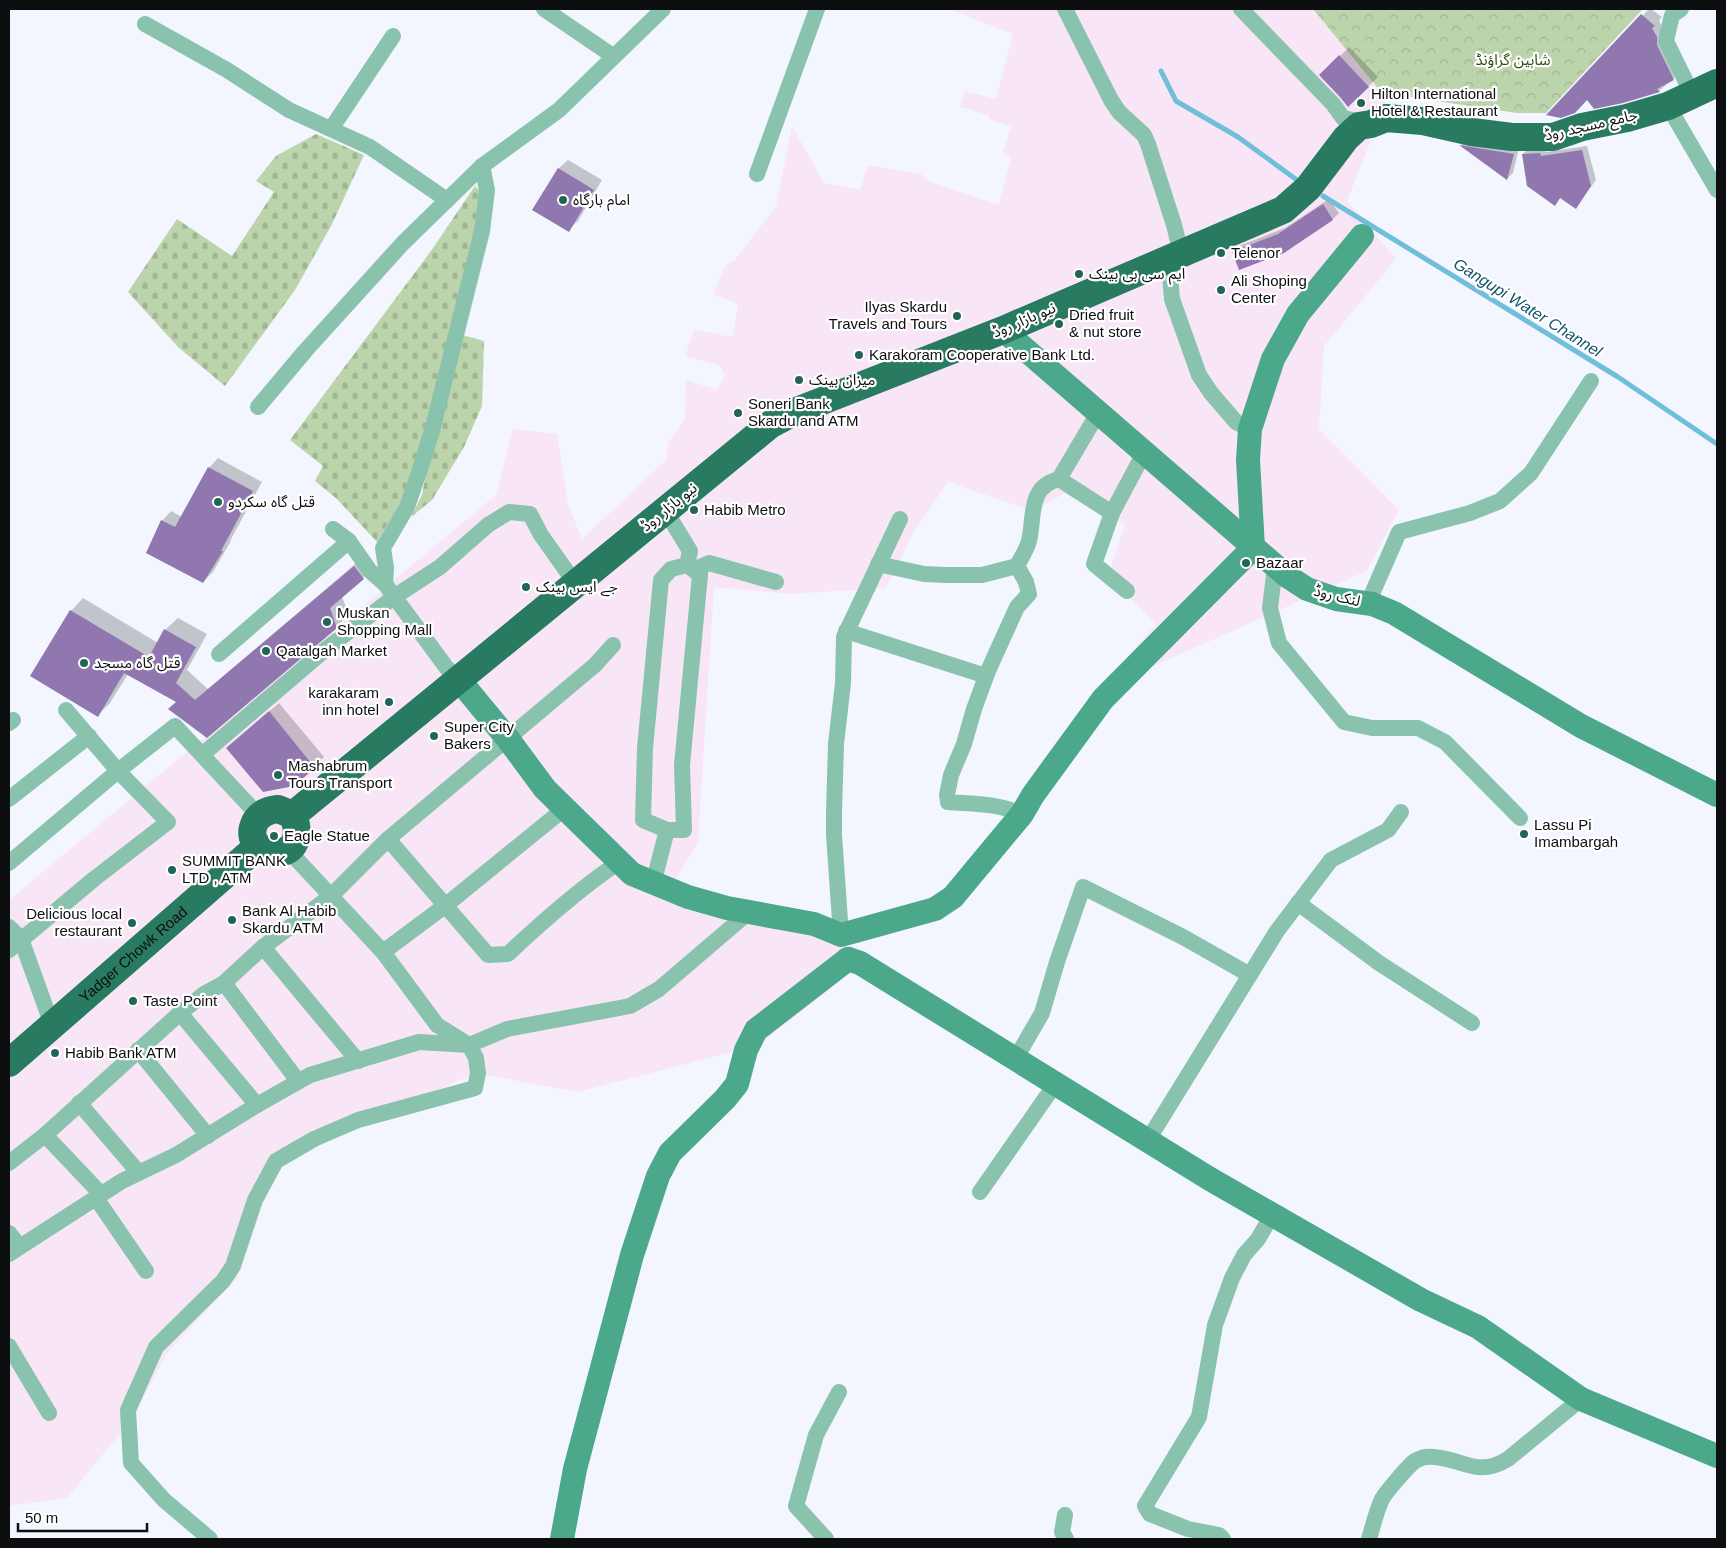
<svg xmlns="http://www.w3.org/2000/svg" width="1726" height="1548" font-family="Helvetica,'Noto Sans Arabic',sans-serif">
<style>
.commercial{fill:#f8e6f7}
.cemetery{fill:url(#cemetery-stones)}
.park{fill:url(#park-crowns)}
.shadow{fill:#0003}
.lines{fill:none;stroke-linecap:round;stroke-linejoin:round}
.stream{stroke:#6fbeda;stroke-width:5}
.building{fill:#9077b0}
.street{stroke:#8ac3ad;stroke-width:16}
.secondary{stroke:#4ba88a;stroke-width:24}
.highway{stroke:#287a61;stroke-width:28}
.poi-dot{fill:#226555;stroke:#fff;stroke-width:2}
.labels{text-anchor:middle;stroke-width:4.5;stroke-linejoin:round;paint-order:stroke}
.park-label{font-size:15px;fill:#2f4e11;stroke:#fff}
.poi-label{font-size:15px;fill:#0d0e10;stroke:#fff;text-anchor:start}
.street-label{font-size:15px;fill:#0d0e10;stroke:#fff}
.water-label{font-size:16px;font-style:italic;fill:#125468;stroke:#fff}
</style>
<defs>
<pattern id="cemetery-stones" width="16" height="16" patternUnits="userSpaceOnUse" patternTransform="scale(1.25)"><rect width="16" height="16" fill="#bcd4ab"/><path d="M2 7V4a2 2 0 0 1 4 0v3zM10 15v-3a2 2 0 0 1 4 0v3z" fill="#a0b592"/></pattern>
<pattern id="park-crowns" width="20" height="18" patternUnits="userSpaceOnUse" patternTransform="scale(1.25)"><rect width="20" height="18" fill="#bcd4ab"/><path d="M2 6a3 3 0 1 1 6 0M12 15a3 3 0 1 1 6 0" fill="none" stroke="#a0b592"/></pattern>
</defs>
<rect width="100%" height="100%" fill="#f3f6fe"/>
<polygon class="commercial" points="955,9 1316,9 1388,97 1347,201 1396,259 1324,346 1319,429 1399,510 1367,571 1100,690 1156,624 1108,576 1125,525 1065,493 1033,511 948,482 914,531 886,588 790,594 714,587 698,842 667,895 855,947 859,966 759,1045 578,1092 476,1073 281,1160 254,1210 236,1279 167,1353 133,1418 67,1498 9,1506 9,900 496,495 513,429 557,434 568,504 582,539 667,459 668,443 685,419 686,380 717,390 725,375 719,365 685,356 694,330 733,337 738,304 713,294 725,266 735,260 776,206 792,126 824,183 860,190 868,165 921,174 928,181 999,205 1011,158 1003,152 1011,126 990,120 988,115 960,107 965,91 996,99 1013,34 954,11"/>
<g class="cemetery">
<polygon points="316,134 364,155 331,226 295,290 225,386 178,347 128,292 177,219 232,256 274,192 256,181 276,156"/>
<polygon points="475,186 482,193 481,219 413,472 400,503 377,542 337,499 315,481 323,466 290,440 431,251"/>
<polygon points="459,334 484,341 482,406 464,447 432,500 411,517 422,495 431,444"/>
</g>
<polygon class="park" points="1313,9 1641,9 1642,10 1546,113 1517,113 1382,93"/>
<g class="shadow">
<polygon points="1649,9 1651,9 1662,17 1659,20 1681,72 1659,91 1587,98 1548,114"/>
<polygon points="1349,47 1378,77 1348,106 1321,75"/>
<polygon points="1466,140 1519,148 1513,173 1507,179 1461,145"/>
<polygon points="1587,146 1596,180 1576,207 1561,197 1555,204 1523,154 1528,149 1545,148 1546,152"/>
<polygon points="568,160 602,180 578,221 568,230 558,169"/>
<polygon points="1329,199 1339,213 1333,219 1233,252 1239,246 1285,228"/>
<polygon points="218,458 262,482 230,541 231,541 213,572 203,582 162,521 171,511 182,517 209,468"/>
<polygon points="367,554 375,566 342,597 349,615 336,627 207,736 177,701 128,674 110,703 98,715 71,611 83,598 158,643 165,630 178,618 207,634 187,670 208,689"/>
<polygon points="279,703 324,757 294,784 227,748"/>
</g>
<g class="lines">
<g class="stream">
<polyline points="1161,71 1176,101 1238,137 1297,180"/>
<polyline points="1323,196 1618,377 1717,444"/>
</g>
</g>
<g class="building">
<polygon points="1641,14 1655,26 1652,28 1657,37 1657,45 1674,80 1657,89 1660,92 1623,103 1594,109 1587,100 1575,113 1561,118 1546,115"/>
<polygon points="1339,55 1369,87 1348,107 1340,97 1319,75"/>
<polygon points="1459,145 1514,154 1507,180"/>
<polygon points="1582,150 1591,186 1576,209 1560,198 1555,206 1527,186 1522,154 1540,153 1541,156"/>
<polygon points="558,168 594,190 569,232 532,210"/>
<polygon points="1323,204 1333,220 1284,253 1239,270 1232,252 1278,234"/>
<polygon points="208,467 253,491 221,551 223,551 203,583 146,553 161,520 175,527"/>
<polygon points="354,566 364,579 330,608 337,628 207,738 168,709 176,702 124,673 98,717 30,676 70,610 149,657 164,629 196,647 176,683 195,700"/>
<polygon points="269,711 315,768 294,786 263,792 226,748"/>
</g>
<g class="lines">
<g class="street">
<polyline points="544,9 613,56"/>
<polyline points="1065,9 1111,100 1119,112 1144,135 1148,144 1174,225 1181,253 1170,276 1172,299 1199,375 1211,393 1236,422 1250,429"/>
<polyline points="1241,9 1333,104 1343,118 1368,123"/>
<polyline points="1681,9 1672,15 1666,41 1692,94"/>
<polyline points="145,24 227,70 289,110 370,147 447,200"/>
<polyline points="1668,106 1717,190"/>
<polyline points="331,129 393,36"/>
<polyline points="757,174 817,9"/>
<polyline points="258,407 306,350 403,243 482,166 559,110 663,9"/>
<polyline points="1098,413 1059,479 1112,513 1144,453"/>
<polyline points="1112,513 1094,564 1127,591"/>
<polyline points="333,529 349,541 370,571 385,584 446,667 459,680"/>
<path d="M878,564l46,10 22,1h36l35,-9c4,-8 10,-17 12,-25 6,-24 -2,-54 30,-62"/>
<path d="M1017,566l9,16 3,12 -12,13 -29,64 -14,38 -10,35 -13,31 -4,20 1,7c26,2 49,1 74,12"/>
<polyline points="1275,567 1270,608 1279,643 1344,722 1372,728 1418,728 1445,742 1520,818"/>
<polyline points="700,575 700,567 709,563 776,582"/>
<polyline points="385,584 386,568 383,548 407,507 419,472 432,431 482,231 487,190 482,166"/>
<polyline points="1368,603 1399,532 1470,513 1500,501 1531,473 1591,381"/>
<polyline points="846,631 986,676"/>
<polyline points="219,654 349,541"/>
<polyline points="9,723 13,720"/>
<polyline points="203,754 326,649 394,597 440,567 488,525 509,512 530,514 541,535 575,583"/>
<polyline points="9,799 89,736"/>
<polyline points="667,830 684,830 682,765 700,575 687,565"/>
<path d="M388,839l100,116 20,-1c36,-34 70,-64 111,-92"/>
<polyline points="9,863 118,771 175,726 259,816"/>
<polyline points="653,884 667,830 643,820 645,748 661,580 671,569 687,565 690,551 665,510"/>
<polyline points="1298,903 1379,963 1472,1023"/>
<polyline points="9,927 21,939 52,1025"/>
<polyline points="841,935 834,835 834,812 836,744 843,683 844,637 900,519"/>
<polyline points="263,947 358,1061"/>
<polyline points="9,950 94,879 168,822 118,771 66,710"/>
<polyline points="383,952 446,905 564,809"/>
<polyline points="224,983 298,1081"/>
<polyline points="180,1013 257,1105"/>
<polyline points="138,1050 208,1136"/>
<polyline points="1016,1058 1042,1013 1057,962 1083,887 1183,937 1250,975"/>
<polyline points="79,1103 139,1173"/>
<polyline points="45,1135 101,1194"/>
<polyline points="1148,1140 1277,931 1331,860 1388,830 1401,812"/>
<polyline points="9,1163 45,1135 180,1013 204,994 224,983 263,947 330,897 388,839 595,665 613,645"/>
<polyline points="980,1192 1056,1083"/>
<polyline points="96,1198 146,1271"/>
<polyline points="9,1233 19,1246"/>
<polyline points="9,1254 122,1181 176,1155 257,1105 310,1075 419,1042 469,1045 507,1029 630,1006 659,989 748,913"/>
<polyline points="9,1346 49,1413"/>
<polyline points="1065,1515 1062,1532 1066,1539"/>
<polyline points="210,1539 164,1500 131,1463 128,1410 156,1347 223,1281 233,1266 255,1200 276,1161 314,1139 358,1120 475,1088 478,1073 476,1058 469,1045 437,1025 383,952 288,850"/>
<polyline points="826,1539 796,1506 816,1435 839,1392"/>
<polyline points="1223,1539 1219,1535 1188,1529 1150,1514 1145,1506 1199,1417 1215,1325 1232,1278 1244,1255 1258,1239 1272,1215"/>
<path d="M1369,1539c4,-13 7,-27 13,-40 4,-7 27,-34 33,-38 6,-4 12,-5 19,-4 30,2 43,21 74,2l73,-60"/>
</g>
<g class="secondary">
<polyline points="1003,330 1287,576 1307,589 1336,599 1372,604 1394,613 1581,726 1717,795"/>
<polyline points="459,680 508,739 545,789 632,874 688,897 727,908 814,924 841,935 935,909 953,897 1022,814 1033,795 1103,699 1253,548 1248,460 1250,429 1273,359 1298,314 1362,236"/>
<polyline points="848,959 860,963 1210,1179 1421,1300 1478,1327 1581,1399 1717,1456"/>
<polyline points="562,1539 575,1469 632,1255 658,1176 670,1153 725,1099 737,1084 746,1050 756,1030 848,959"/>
</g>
<g class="highway">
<path d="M278,809l15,6c21,55 -56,44 -38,7 5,-9 13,-12 23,-13z"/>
<polyline points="293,815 771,424 794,412 1003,330 1283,210 1308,188 1346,138 1359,126 1371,124 1386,118 1423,121 1472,132 1512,137 1553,137 1582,127 1627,118 1668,106 1717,83"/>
<path id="s1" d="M9,1063l249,-217"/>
</g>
</g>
<g class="poi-dot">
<circle cx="1361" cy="103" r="5"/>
<circle cx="563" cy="200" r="5"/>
<circle cx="1221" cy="253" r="5"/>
<circle cx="1079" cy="274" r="5"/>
<circle cx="1221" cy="290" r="5"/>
<circle cx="957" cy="316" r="5"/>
<circle cx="1059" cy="324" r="5"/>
<circle cx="859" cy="355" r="5"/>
<circle cx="799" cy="380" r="5"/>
<circle cx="738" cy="413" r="5"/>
<circle cx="218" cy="502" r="5"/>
<circle cx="694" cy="510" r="5"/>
<circle cx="1246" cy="563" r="5"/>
<circle cx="526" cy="587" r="5"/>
<circle cx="327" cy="622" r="5"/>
<circle cx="266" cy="651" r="5"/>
<circle cx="84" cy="663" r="5"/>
<circle cx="389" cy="702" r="5"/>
<circle cx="434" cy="736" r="5"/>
<circle cx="278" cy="775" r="5"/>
<circle cx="1524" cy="834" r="5"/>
<circle cx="274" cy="836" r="5"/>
<circle cx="172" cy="870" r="5"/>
<circle cx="232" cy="920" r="5"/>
<circle cx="132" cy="923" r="5"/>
<circle cx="133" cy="1001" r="5"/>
<circle cx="55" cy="1053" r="5"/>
</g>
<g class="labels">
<g class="park-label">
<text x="1513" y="65">شاہین گراؤنڈ</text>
</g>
<g class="poi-label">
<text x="1371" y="99">Hilton International<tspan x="1371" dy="17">Hotel &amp; Restaurant</tspan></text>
<text x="573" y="205">امام بارگاہ</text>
<text x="1231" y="258">Telenor</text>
<text x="1089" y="279">ایم سی بی بینک</text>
<text x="1231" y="286">Ali Shoping<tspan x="1231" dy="17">Center</tspan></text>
<text x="947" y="312" text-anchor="end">Ilyas Skardu<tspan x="947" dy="17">Travels and Tours</tspan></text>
<text x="1069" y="320">Dried fruit<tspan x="1069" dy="17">&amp; nut store</tspan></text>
<text x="869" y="360">Karakoram Cooperative Bank Ltd.</text>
<text x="809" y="385">میزان بینک</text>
<text x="748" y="409">Soneri Bank<tspan x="748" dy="17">Skardu and ATM</tspan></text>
<text x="228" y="507">قتل گاہ سکردو</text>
<text x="704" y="515">Habib Metro</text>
<text x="1256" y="568">Bazaar</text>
<text x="536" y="592">جے ایس بینک</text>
<text x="337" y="618">Muskan<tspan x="337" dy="17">Shopping Mall</tspan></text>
<text x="276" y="656">Qatalgah Market</text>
<text x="94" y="668">قتل گاہ مسجد</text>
<text x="379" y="698" text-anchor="end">karakaram<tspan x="379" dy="17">inn hotel</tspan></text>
<text x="444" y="732">Super City<tspan x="444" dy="17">Bakers</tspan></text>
<text x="288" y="771">Mashabrum<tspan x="288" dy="17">Tours Transport</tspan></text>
<text x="1534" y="830">Lassu Pi<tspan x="1534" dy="17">Imambargah</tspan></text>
<text x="284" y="841">Eagle Statue</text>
<text x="182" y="866">SUMMIT BANK<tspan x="182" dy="17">LTD , ATM</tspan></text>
<text x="242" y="916">Bank Al Habib<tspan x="242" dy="17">Skardu ATM</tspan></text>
<text x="122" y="919" text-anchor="end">Delicious local<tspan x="122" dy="17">restaurant</tspan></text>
<text x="143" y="1006">Taste Point</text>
<text x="65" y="1058">Habib Bank ATM</text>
</g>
<g class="street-label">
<text transform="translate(1591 125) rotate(-13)" y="5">جامع مسجد روڈ</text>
<text transform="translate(1024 320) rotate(-23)" y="5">نیو بازار روڈ</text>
<text transform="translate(669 507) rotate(-39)" y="5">نیو بازار روڈ</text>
<text transform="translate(1337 596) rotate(14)" y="5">لنک روڈ</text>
<text dy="5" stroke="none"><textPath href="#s1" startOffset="165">Yadger Chowk Road</textPath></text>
</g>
<g class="water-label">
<text transform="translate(1528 307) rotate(32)" y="6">Gangupi Water Channel</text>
</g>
</g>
<rect width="1726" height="1548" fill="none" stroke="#0d0e10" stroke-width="20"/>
<path d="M18 1523v8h129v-8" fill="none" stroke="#0d0e10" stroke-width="2.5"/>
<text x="25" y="1523" font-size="15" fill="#0d0e10" stroke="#ffffff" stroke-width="4" paint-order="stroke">50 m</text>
</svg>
